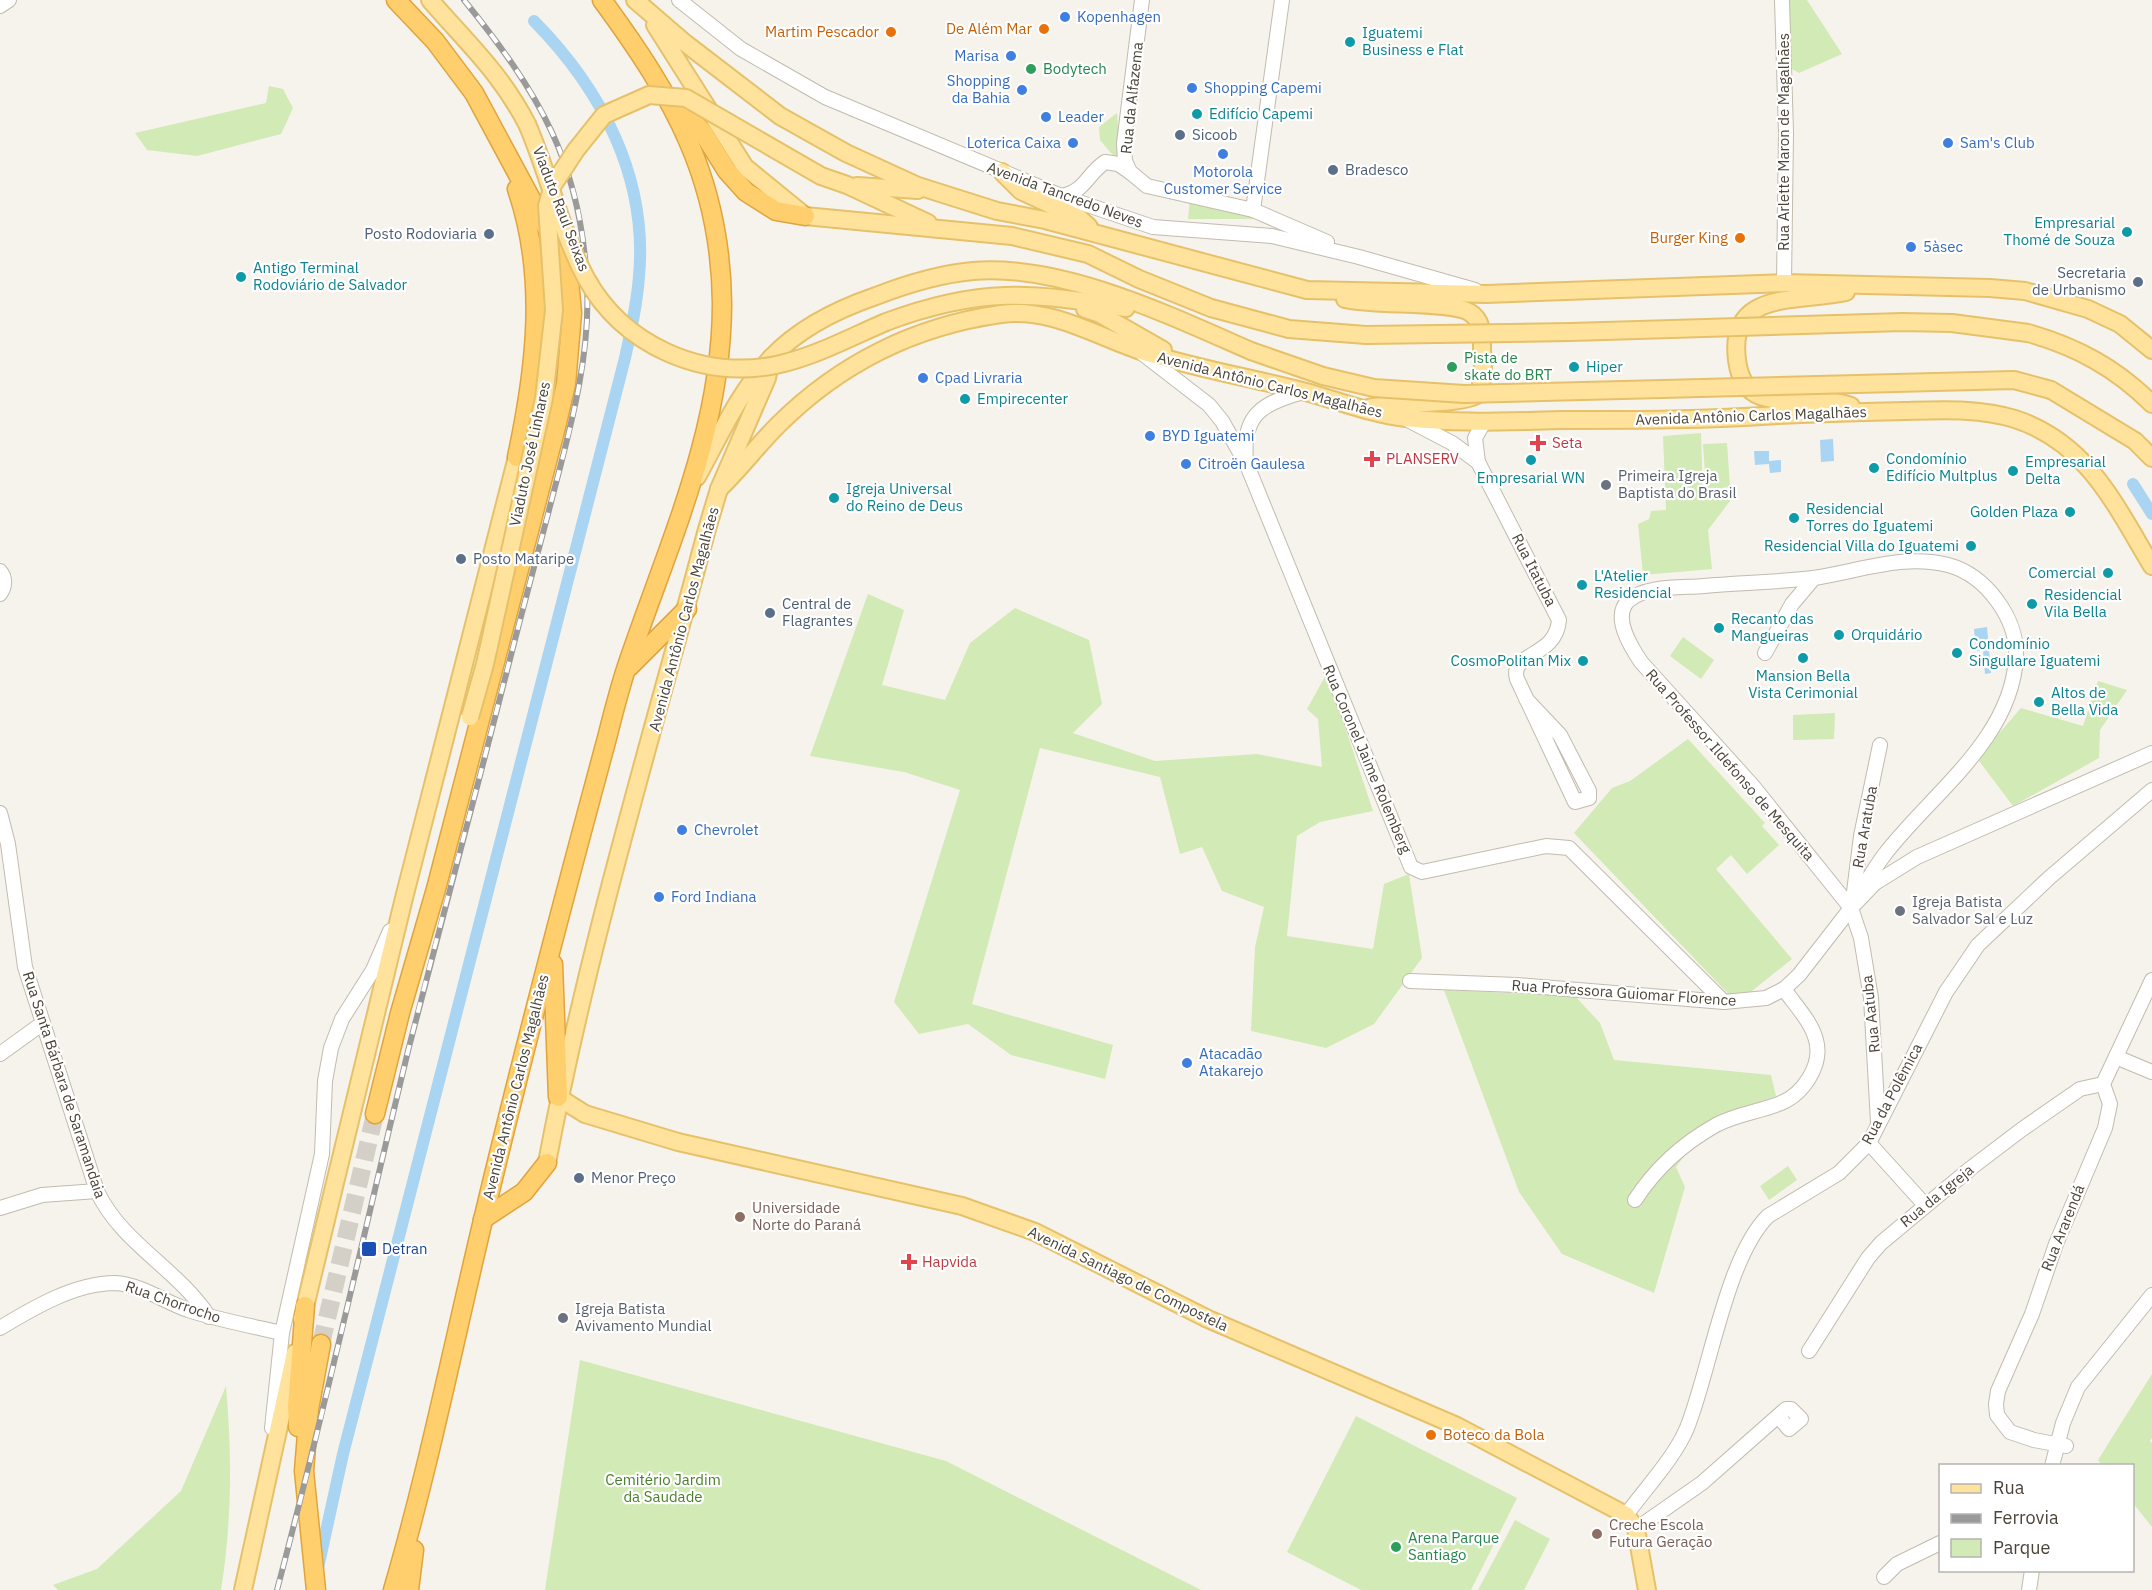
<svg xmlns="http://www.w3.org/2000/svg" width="2152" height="1590" font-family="'IBM Plex Sans',sans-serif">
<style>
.green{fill:#d2eab5}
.water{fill:#a9d4f2}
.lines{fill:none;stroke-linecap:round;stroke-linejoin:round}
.canal{stroke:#a9d4f2;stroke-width:12}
.highway-tunnel{stroke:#d4d0c8;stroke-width:18;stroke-dasharray:18 9;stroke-linecap:butt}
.minor-casing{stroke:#c2bbae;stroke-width:16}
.major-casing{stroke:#e6c16a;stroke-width:20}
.highway-casing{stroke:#e0a43c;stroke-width:21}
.minor{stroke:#fff;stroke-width:14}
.major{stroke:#ffe39c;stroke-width:16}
.highway{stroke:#ffcf6e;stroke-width:18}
.rail-casing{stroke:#9a9a9a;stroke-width:6}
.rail{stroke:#fff;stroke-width:4;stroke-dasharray:11;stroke-linecap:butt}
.major-bridge-casing{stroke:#e6c16a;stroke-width:20;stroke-linecap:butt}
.major-bridge{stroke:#ffe39c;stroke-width:16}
.shop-dot{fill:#3f7fe0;stroke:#fff;stroke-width:2}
.food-dot{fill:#e8710a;stroke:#fff;stroke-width:2}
.culture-dot{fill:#0f9aa8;stroke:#fff;stroke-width:2}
.leisure-dot{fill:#2e9e5b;stroke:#fff;stroke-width:2}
.service-dot{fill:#5c6f8a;stroke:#fff;stroke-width:2}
.health-dot{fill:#e0444e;stroke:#fff;stroke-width:2}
.worship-dot{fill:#6b7280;stroke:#fff;stroke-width:2}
.education-dot{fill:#8d6e63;stroke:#fff;stroke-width:2}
.transit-dot{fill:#1a4fb4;stroke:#fff;stroke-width:2}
.labels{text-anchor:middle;stroke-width:4.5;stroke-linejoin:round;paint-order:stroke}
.shop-label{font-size:15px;fill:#366cbe;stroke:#fff;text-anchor:start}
.food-label{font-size:15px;fill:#c56008;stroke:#fff;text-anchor:end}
.culture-label{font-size:15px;fill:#0d838f;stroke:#fff;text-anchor:start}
.leisure-label{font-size:15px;fill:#27864d;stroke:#fff;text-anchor:start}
.street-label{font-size:15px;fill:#4b4439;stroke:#fff}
.service-label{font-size:15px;fill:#4e5e75;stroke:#fff;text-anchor:start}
.health-label{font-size:15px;fill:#be3a42;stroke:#fff;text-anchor:start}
.worship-label{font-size:15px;fill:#5b616d;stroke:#fff;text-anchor:start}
.education-label{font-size:15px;fill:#785e54;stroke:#fff;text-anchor:start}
.transit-label{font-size:15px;fill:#164399;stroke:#fff;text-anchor:start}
.park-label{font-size:15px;fill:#4a7f2a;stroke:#fff}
</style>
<rect width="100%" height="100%" fill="#f6f3ec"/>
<g class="green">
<polygon points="1789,0 1807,0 1842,54 1799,73 1787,66"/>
<polygon points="269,86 283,89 293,108 281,134 197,156 147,150 135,133 266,103"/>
<polygon points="1117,113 1120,158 1116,159 1100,140 1099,127"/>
<polygon points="1190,199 1273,219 1188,219"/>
<polygon points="1701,433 1703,497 1733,497 1708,530 1712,569 1643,575 1638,524 1649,519 1651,511 1666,510 1663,436"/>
<polygon points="1727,443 1730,487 1706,490 1703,444"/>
<polygon points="868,594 904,610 882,685 945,700 970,643 1015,608 1089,640 1102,704 1073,733 1155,761 1257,754 1322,767 1318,719 1307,709 1327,673 1373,811 1320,822 1297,836 1287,936 1373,949 1384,884 1409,874 1422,958 1374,1024 1326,1048 1251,1031 1255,947 1264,907 1222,891 1202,847 1180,854 1160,777 1040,748 972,1004 1113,1045 1105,1079 1011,1055 968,1024 919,1034 894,1002 960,790 904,772 810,756"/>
<polygon points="1683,637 1714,660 1701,679 1670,656"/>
<polygon points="2098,681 2127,690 2100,730 2099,758 2013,806 1979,761 1988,746 2021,708 2083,726"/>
<polygon points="1835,713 1834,739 1793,740 1793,715"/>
<polygon points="1688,739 1765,823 1762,826 1779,845 1747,874 1731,855 1716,869 1792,959 1737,1003 1574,833 1612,788 1630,781"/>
<polygon points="1444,990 1575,996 1600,1023 1614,1060 1771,1075 1776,1096 1712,1118 1676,1167 1685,1187 1654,1293 1562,1254 1519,1192"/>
<polygon points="1788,1166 1797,1180 1769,1200 1760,1186"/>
<polygon points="580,1360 946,1461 1201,1590 545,1590"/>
<polygon points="2152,1374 2152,1438 2150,1441 2152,1443 2152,1527 2133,1503 2132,1466 2102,1465 2098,1460"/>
<path d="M226,1386c6,68 6,136 -5,204h-163l-5,-5 44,-16 84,-78z"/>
<polygon points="1356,1416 1517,1498 1471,1590 1361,1590 1287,1552"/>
<polygon points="1515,1520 1550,1539 1524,1590 1478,1590"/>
</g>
<g class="water">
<polygon points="1833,439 1834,461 1821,462 1820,440"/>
<polygon points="1754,451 1769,451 1769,461 1781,460 1781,472 1770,473 1769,464 1755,465"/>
<polygon points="1987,627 1991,673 1985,674 1983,651 1976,651 1974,629"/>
</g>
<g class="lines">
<g class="canal">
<polyline points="2133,484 2152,514"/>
<path d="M318,1568l25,-114 282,-1096c6,-27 12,-54 14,-82 9,-98 -37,-186 -105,-255"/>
</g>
<polyline class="highway-tunnel" points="321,1344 375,1114"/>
<defs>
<g id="minor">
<polyline points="679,0 741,49 825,97 1061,196 1153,227 1272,236 1359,257 1475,290"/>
<polyline points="1142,0 1124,143 1125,161 1130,172 1147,186 1253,210 1327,242"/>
<polyline points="1782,0 1786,133 1784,283"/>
<polyline points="0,6 9,0"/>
<path d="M1061,196c24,-4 26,-22 44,-34l13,2 12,8"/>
<polyline points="1253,210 1282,0"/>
<polyline points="1143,354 1209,405 1222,421 1247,465 1411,867 1422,872 1546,846 1569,848 1724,1002"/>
<polyline points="1408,420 1452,443 1478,462"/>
<path d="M1484,422l-9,16 3,24 81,158c-3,38 -50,32 -42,59l58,123 14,-4v-7l-29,-56 -34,-36"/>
<path d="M1246,460c-4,-46 17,-57 57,-68"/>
<path d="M0,571c6,7 5,16 0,23"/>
<polyline points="1765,653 1792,604 1814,578"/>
<path d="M0,813l8,31 17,123 72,224c24,52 81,78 112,126"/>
<polyline points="1853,900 1861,836 1880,745"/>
<path d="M1851,908c11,-18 21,-37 34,-54 46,-60 127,-115 131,-197 2,-38 -30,-82 -68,-92 -45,-12 -91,7 -135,13 -36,4 -73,5 -109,8 -21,2 -57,-1 -75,14 -18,16 2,47 12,62l111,123 99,123 10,30 10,60 7,124"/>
<polyline points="1410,981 1517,985 1724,1002 1766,998 1784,989 1799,975 1851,908 1875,883 1917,857 2152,753"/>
<polyline points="0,1054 43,1023"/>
<polyline points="2116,1057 2152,1072"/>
<polyline points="1869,1143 1925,1205"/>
<path d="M1635,1200c20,-31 49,-57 81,-75 20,-11 43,-13 65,-22 22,-9 42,-38 35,-63 -5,-19 -21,-35 -32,-51"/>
<polyline points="0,1208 42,1195 97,1191"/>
<path d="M0,1328c33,-20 75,-45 115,-45 25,1 50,19 73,27 31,10 63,16 94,23"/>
<polyline points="1809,1351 1868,1258 1881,1243 1971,1168 2021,1130 2080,1089 2103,1084"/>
<polyline points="272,1428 282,1333 322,1154 325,1081 331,1048 342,1019 373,970 390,931"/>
<polyline points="2066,1446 2034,1440 2010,1432 1997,1415 1996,1404 1998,1391 2032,1314 2056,1244 2105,1128 2110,1104 2103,1084 2152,980"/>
<polyline points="2052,1466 2063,1423 2078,1387 2152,1295"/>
<path d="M1626,1515c19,-26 49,-58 61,-87 23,-57 39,-170 81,-212l71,-43 30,-30 77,-151 32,-47 71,-67 103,-88"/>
<polyline points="1636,1529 1702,1483 1786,1409 1791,1409 1801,1419 1789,1429 1778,1416"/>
<polyline points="1884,1577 1897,1564 1940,1543"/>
<polyline points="2029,1590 2032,1570"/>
</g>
<g id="major">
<path d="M430,0c38,44 70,72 97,124"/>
<polyline points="635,0 685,43 780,116 846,153 918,186 997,211 1045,220 1307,290 1486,294 1784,283 1990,288 2025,291 2088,309 2120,324 2152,350"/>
<polyline points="655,25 745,167 805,216 1012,236 1088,254 1139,279 1211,308"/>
<polyline points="1002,172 1021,191 1079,218 1089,227"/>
<polyline points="847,185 928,223"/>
<polyline points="857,186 918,190"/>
<path d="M1846,292c-50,11 -118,-3 -109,68 2,15 7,30 23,36 29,10 62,-1 91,10"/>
<path d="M1345,299c29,7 106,2 124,13 14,8 13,23 13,37 1,15 3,32 -5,46 -17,10 -82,7 -109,13"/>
<polyline points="1085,309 1100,314 1163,350"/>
<path d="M886,322c94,-35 144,-30 240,-14"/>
<path d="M2028,333c49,14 88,35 124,71"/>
<polyline points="2051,390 2135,441 2152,458"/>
<path d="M697,477c22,-40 42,-85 74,-119 28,-30 67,-49 105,-62 31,-12 63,-22 97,-25 88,-8 198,45 278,80"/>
<path d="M719,489c21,-20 38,-43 59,-64 61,-61 137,-99 223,-111 51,-7 96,23 143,38 54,17 108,26 162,40 33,9 65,22 100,26 52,6 105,3 158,2 72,0 143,0 214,-5 43,-2 85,-3 127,-4 37,-1 75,-3 110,8 73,24 100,86 137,147"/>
<polyline points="558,1097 585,1114 678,1142 962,1206 1035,1232 1208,1319 1457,1426 1626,1515 1636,1529 1647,1590"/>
<path d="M547,1163c40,-214 104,-423 160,-634l12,-40 48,-111 4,-20"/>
<polyline points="302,1319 404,898 517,457"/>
<polyline points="243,1590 295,1353"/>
</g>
<g id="highway">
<polyline points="681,108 702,131 727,171 746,192 776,211 805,216"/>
<path d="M517,189c30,88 19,179 0,268"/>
<polyline points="629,667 687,609"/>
<polyline points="553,964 558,1097"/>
<polyline points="375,1114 400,1013 436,889 556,427 566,384 572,313 569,280 558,249 474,93 435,41 396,0"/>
<polyline points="483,1219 524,1192 547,1163"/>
<polyline points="298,1427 297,1406 305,1306"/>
<polyline points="316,1590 304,1471 309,1409 321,1344"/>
<path d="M393,1590c36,-123 61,-249 91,-374 38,-160 80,-319 123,-478 6,-24 12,-48 20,-72 40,-119 95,-234 95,-362 -1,-125 -48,-206 -120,-304"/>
<polyline points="409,1590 414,1550"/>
</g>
</defs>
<use href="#minor" class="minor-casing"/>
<use href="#major" class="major-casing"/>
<use href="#highway" class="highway-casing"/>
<use href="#minor" class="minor"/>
<use href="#major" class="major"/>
<use href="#highway" class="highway"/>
<defs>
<path id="rail" d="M277,1590c48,-180 88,-362 132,-543 24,-95 49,-189 74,-283 21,-83 43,-167 65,-250 19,-75 43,-152 39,-230 -6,-122 -48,-191 -123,-284"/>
</defs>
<use href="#rail" class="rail-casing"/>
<use href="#rail" class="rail"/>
<defs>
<g id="major-bridge">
<path d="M527,124c22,50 33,106 59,154 37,67 115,102 190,87 38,-8 75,-28 110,-43"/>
<polyline points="1211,308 1289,329 1366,335 1571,332 1902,322 1952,323 2028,333"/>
<polyline points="1251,351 1323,376 1374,388 1464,394 2014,380 2051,390"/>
<polyline points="470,717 485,664 544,398 554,310 547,206 553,185 576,150 604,115 649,95 686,98 821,176 847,185"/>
</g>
</defs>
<use href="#major-bridge" class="major-bridge-casing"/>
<use href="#major-bridge" class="major-bridge"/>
</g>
<g class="shop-dot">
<circle cx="1065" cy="17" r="6"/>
<circle cx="1011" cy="56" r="6"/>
<circle cx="1192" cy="88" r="6"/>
<circle cx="1022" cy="90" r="6"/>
<circle cx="1046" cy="117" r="6"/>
<circle cx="1073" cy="143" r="6"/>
<circle cx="1948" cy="143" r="6"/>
<circle cx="1223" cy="154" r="6"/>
<circle cx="1911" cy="247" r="6"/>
<circle cx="923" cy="378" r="6"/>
<circle cx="1150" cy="436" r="6"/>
<circle cx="1186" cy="464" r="6"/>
<circle cx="682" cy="830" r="6"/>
<circle cx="659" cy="897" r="6"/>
<circle cx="1187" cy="1063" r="6"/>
</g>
<g class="food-dot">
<circle cx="1044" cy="29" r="6"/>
<circle cx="891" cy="32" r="6"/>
<circle cx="1740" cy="238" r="6"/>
<circle cx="1431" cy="1435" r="6"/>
</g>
<g class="culture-dot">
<circle cx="1350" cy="42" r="6"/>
<circle cx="1197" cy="114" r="6"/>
<circle cx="2127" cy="232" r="6"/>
<circle cx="241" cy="277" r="6"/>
<circle cx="1574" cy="367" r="6"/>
<circle cx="965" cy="399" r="6"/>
<circle cx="1531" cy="460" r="6"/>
<circle cx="1874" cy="468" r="6"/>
<circle cx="2013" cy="471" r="6"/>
<circle cx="834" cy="498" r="6"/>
<circle cx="2070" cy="512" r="6"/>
<circle cx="1794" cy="518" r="6"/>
<circle cx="1971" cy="546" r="6"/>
<circle cx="2108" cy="573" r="6"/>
<circle cx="1582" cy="585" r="6"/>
<circle cx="2032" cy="604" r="6"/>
<circle cx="1719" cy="628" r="6"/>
<circle cx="1839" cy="635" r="6"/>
<circle cx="1957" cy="653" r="6"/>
<circle cx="1803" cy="658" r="6"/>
<circle cx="1583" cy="661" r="6"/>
<circle cx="2039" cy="702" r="6"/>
</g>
<g class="leisure-dot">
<circle cx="1031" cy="69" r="6"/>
<circle cx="1452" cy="367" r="6"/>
<circle cx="1396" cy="1547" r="6"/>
</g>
<g class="service-dot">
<circle cx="1180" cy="135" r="6"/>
<circle cx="1333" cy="170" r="6"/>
<circle cx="489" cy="234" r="6"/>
<circle cx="2138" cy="282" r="6"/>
<circle cx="461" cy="559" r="6"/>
<circle cx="770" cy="613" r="6"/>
<circle cx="579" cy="1178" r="6"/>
</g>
<g class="health-dot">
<path d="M1535 434h6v6h6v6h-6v6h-6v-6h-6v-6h6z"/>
<path d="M1369 450h6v6h6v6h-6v6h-6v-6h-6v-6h6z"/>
<path d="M906 1253h6v6h6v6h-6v6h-6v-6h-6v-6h6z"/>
</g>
<g class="worship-dot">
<circle cx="1606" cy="485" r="6"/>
<circle cx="1900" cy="911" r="6"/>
<circle cx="563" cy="1318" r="6"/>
</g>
<g class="education-dot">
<circle cx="740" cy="1217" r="6"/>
<circle cx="1597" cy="1534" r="6"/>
</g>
<rect class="transit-dot" x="361" y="1241" width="16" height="16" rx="3"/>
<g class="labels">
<g class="shop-label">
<text x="1077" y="22">Kopenhagen</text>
<text x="999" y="61" text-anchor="end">Marisa</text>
<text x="1010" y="86" text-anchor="end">Shopping<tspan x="1010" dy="17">da Bahia</tspan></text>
<text x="1204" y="93">Shopping Capemi</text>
<text x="1058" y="122">Leader</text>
<text x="1061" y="148" text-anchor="end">Loterica Caixa</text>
<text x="1960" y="148">Sam's Club</text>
<text x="1223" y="177" text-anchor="middle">Motorola<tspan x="1223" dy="17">Customer Service</tspan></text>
<text x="1923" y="252">5àsec</text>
<text x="935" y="383">Cpad Livraria</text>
<text x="1162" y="441">BYD Iguatemi</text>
<text x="1198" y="469">Citroën Gaulesa</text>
<text x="694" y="835">Chevrolet</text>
<text x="671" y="902">Ford Indiana</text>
<text x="1199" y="1059">Atacadão<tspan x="1199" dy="17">Atakarejo</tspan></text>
</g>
<g class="food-label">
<text x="1032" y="34">De Além Mar</text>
<text x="879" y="37">Martim Pescador</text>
<text x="1728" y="243">Burger King</text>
<text x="1443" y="1440" text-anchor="start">Boteco da Bola</text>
</g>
<g class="culture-label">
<text x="1362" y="38">Iguatemi<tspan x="1362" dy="17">Business e Flat</tspan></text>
<text x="1209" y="119">Edifício Capemi</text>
<text x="2115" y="228" text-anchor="end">Empresarial<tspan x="2115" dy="17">Thomé de Souza</tspan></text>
<text x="253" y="273">Antigo Terminal<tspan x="253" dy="17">Rodoviário de Salvador</tspan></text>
<text x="1586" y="372">Hiper</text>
<text x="977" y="404">Empirecenter</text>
<text x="1886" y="464">Condomínio<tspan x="1886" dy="17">Edifício Multplus</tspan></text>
<text x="2025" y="467">Empresarial<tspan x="2025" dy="17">Delta</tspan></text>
<text x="1531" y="483" text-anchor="middle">Empresarial WN</text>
<text x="846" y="494">Igreja Universal<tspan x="846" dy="17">do Reino de Deus</tspan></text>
<text x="1806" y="514">Residencial<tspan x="1806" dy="17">Torres do Iguatemi</tspan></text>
<text x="2058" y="517" text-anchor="end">Golden Plaza</text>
<text x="1959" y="551" text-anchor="end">Residencial Villa do Iguatemi</text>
<text x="2096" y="578" text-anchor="end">Comercial</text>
<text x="1594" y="581">L'Atelier<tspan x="1594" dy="17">Residencial</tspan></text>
<text x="2044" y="600">Residencial<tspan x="2044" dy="17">Vila Bella</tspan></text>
<text x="1731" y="624">Recanto das<tspan x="1731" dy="17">Mangueiras</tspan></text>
<text x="1851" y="640">Orquidário</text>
<text x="1969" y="649">Condomínio<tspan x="1969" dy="17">Singullare Iguatemi</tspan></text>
<text x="1571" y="666" text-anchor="end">CosmoPolitan Mix</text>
<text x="1803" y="681" text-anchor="middle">Mansion Bella<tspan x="1803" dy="17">Vista Cerimonial</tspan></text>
<text x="2051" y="698">Altos de<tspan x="2051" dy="17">Bella Vida</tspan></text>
</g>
<g class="leisure-label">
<text x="1043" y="74">Bodytech</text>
<text x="1464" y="363">Pista de<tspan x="1464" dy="17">skate do BRT</tspan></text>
<text x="1408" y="1543">Arena Parque<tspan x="1408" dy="17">Santiago</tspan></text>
</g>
<g class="street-label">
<text transform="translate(1132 98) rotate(-84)" y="5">Rua da Alfazema</text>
<text transform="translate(1784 142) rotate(-90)" y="5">Rua Arlette Maron de Magalhães</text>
<text transform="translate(1065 195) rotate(20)" y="5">Avenida Tancredo Neves</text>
<text transform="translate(561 209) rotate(69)" y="5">Viaduto Raul Seixas</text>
<text transform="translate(1270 385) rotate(14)" y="5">Avenida Antônio Carlos Magalhães</text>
<text transform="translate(1751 416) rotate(-2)" y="5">Avenida Antônio Carlos Magalhães</text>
<text transform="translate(530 454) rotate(-78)" y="5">Viaduto José Linhares</text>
<text transform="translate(1534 570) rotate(63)" y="5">Rua Itatuba</text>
<text transform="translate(684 619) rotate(-75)" y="5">Avenida Antônio Carlos Magalhães</text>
<text transform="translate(1367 759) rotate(67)" y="5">Rua Coronel Jaime Rolemberg</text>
<text transform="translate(1730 765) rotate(49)" y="5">Rua Professor Ildefonso de Mesquita</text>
<text transform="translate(1865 827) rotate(-80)" y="5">Rua Aratuba</text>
<text transform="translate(1624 993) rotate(4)" y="5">Rua Professora Guiomar Florence</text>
<text transform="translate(1871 1014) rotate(-96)" y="5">Rua Aatuba</text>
<text transform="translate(64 1085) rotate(72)" y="5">Rua Santa Bárbara de Saramandaia</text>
<text transform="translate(516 1087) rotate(-76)" y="5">Avenida Antônio Carlos Magalhães</text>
<text transform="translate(1892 1094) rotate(-62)" y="5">Rua da Polêmica</text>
<text transform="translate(1937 1196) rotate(-39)" y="5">Rua da Igreja</text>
<text transform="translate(2063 1228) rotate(-68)" y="5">Rua Ararendá</text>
<text transform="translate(1128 1279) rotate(26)" y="5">Avenida Santiago de Compostela</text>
<text transform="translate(173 1302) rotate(19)" y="5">Rua Chorrocho</text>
</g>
<g class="service-label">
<text x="1192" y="140">Sicoob</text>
<text x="1345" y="175">Bradesco</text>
<text x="477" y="239" text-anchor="end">Posto Rodoviaria</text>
<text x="2126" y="278" text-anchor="end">Secretaria<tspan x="2126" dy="17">de Urbanismo</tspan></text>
<text x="473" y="564">Posto Mataripe</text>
<text x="782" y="609">Central de<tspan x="782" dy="17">Flagrantes</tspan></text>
<text x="591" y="1183">Menor Preço</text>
</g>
<g class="health-label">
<text x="1552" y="448">Seta</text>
<text x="1386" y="464">PLANSERV</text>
<text x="922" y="1267">Hapvida</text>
</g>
<g class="worship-label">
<text x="1618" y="481">Primeira Igreja<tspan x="1618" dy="17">Baptista do Brasil</tspan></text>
<text x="1912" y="907">Igreja Batista<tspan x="1912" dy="17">Salvador Sal e Luz</tspan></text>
<text x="575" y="1314">Igreja Batista<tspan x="575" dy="17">Avivamento Mundial</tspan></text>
</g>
<g class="education-label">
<text x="752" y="1213">Universidade<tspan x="752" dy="17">Norte do Paraná</tspan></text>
<text x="1609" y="1530">Creche Escola<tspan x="1609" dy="17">Futura Geração</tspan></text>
</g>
<g class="transit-label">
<text x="382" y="1254">Detran</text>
</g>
<g class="park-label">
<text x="663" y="1485">Cemitério Jardim<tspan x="663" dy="17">da Saudade</tspan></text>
</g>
</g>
<rect x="1939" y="1464" width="195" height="108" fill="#ffffff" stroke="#b7b4b0" stroke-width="1.5"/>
<rect x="1951" y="1484" width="30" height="9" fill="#ffe39c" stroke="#b7b4b0" stroke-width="1.5"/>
<text x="1993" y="1494" font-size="18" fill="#4b4439">Rua</text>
<rect x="1951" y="1514" width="30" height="9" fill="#9a9a9a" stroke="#b7b4b0" stroke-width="1.5"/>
<text x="1993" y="1524" font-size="18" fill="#4b4439">Ferrovia</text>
<rect x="1951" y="1539" width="30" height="18" fill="#d2eab5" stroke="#b7b4b0" stroke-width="1.5"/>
<text x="1993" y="1554" font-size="18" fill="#4b4439">Parque</text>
</svg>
